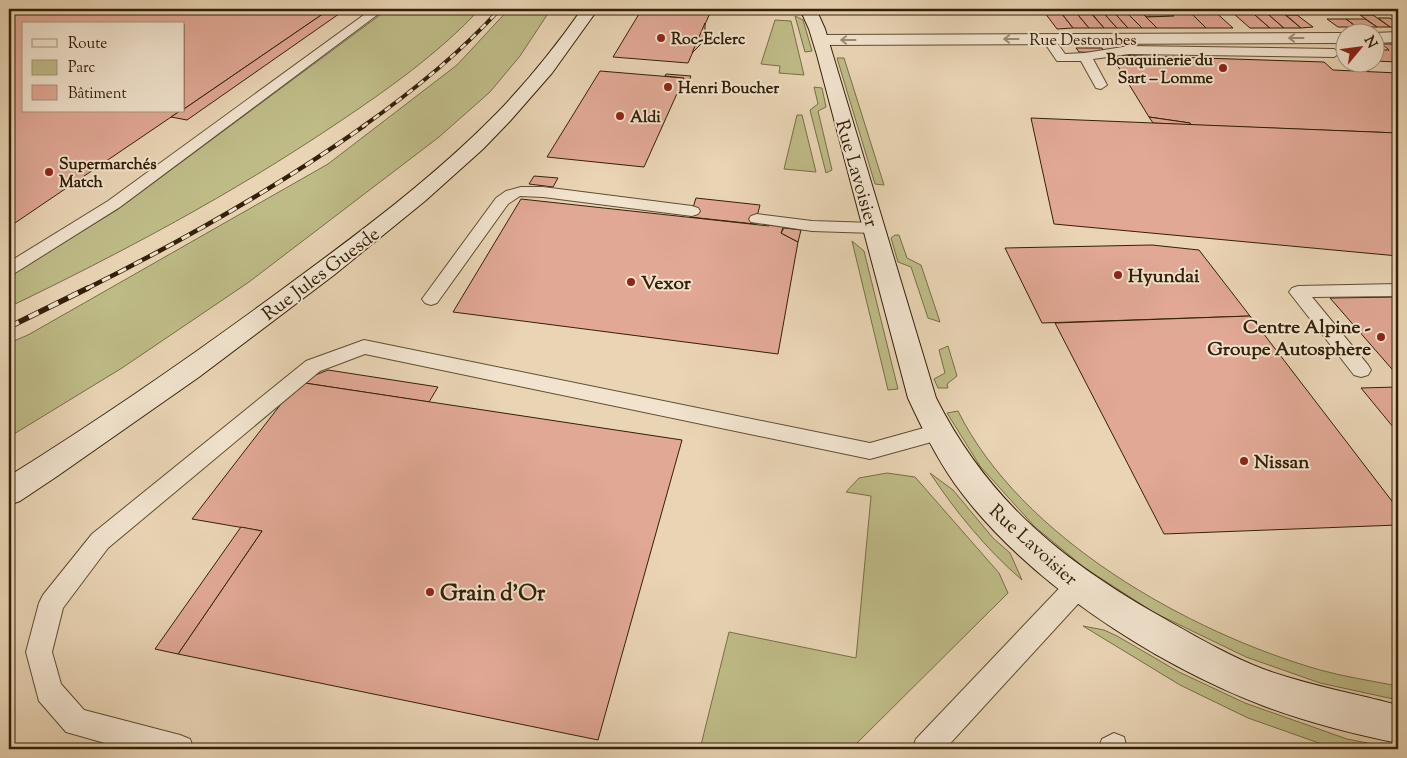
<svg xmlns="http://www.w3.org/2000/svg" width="1407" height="758" font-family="'Sorts Mill Goudy',serif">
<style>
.green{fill:#bebb87;stroke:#786e47}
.building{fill:#e1a895;stroke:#332007}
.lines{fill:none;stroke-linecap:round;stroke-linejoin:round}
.lane-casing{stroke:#604d32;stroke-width:2}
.street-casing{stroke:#604d32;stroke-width:2}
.secondary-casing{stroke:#332007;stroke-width:2}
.lane{fill:#f1e3ce;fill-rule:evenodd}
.street{fill:#f1e3ce;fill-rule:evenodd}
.secondary{fill:#f1e3ce;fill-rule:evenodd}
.rail-far2-casing{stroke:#332007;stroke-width:4}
.rail-far1-casing{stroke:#332007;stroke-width:4.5}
.rail-casing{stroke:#332007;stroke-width:5.5}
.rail-far2{stroke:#f1e3ce;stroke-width:2.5;stroke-dasharray:7;stroke-linecap:butt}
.rail-far1{stroke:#f1e3ce;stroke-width:3;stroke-dasharray:9;stroke-linecap:butt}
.rail{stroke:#f1e3ce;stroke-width:4;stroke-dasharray:11;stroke-linecap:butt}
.oneway{stroke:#9c8b74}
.poi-dot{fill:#8f2418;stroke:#f1e3ce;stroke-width:2}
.labels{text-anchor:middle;stroke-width:4;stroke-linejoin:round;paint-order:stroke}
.far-poi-label{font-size:16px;font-weight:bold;fill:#332007;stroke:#f1e3ce;text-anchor:start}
.far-street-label{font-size:16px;fill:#332007;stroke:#f1e3ce}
.street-label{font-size:19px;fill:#332007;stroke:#f1e3ce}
.poi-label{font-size:19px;font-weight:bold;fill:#332007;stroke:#f1e3ce;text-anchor:start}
.near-poi-label{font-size:22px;font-weight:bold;fill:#332007;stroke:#f1e3ce;text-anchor:start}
</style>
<rect width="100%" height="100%" fill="#e9d4b4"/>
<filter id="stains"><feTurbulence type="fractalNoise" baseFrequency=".004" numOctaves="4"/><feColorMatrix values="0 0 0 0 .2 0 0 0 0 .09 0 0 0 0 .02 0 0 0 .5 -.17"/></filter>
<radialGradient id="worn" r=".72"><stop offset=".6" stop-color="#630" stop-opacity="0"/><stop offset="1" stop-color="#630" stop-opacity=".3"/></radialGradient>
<g class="green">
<path d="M388,9h92c-42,45 -93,81 -144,115 -104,70 -215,129 -327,183v-32l15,-8 93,-57z"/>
<polygon points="509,9 551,9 520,56 490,92 439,137 249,282 122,368 9,437 9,343 28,335 328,164 457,65"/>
<polygon points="795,16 803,20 812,51 805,52"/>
<polygon points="775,20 791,21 804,75 779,73 780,66 761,64"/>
<polygon points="837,58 844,58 884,185 875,184"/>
<polygon points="814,87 822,88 826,107 818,111 832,170 826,173 810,110 818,104"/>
<polygon points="797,115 802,115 816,172 784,169"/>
<polygon points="895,235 899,235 907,258 921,265 940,322 928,318 911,267 898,262 891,238"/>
<polygon points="852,241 864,251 898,389 888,390"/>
<polygon points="948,346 957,376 947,384 948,388 938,388 934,379 945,373 939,350"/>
<path d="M958,411c63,127 230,221 362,259 26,7 52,11 78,16v14l-78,-17 -74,-26 -93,-45 -68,-44 -50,-41 -55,-61 -33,-53z"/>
<polygon points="887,473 915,477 999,573 1008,593 851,749 700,749 729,632 856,658 871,496 846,492 859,478"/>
<path d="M930,473l23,17 40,48 17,15 12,27c-36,-31 -66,-68 -92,-107z"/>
<polygon points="1083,626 1104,630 1117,636 1179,672 1245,703 1347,739 1398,749 1336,749 1248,718 1180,685"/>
</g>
<g class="building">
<polygon points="9,9 330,9 184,109 184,24 24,24 24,111 180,111 9,227"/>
<polygon points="330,9 346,9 187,120 171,117 180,111 184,111 184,109"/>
<polygon points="642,9 710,13 688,63 613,57"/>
<polygon points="1042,9 1058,9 1073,28 1057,29"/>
<polygon points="1088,9 1100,9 1117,28 1104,28"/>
<polygon points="1100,9 1111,9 1128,28 1117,28"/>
<polygon points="1111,9 1124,9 1142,28 1128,28"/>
<polygon points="1130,9 1138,9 1157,28 1142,28 1127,13 1133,13"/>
<polygon points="1187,9 1212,9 1233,28 1206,28"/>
<polygon points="1236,9 1248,9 1270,28 1250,28 1234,14 1242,13"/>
<polygon points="1248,9 1262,9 1284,28 1270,28"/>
<polygon points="1262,9 1278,9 1301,28 1284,28"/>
<polygon points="1059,10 1074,10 1089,28 1073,28"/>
<polygon points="1074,10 1088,10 1104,28 1089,28"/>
<polygon points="1143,13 1171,13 1174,16 1146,17"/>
<polygon points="1171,13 1191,13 1206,28 1157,28 1146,17 1174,16"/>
<polygon points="1286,15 1297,15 1313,27 1301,28"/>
<polygon points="1360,15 1373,15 1390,27 1377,27"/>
<polygon points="1378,18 1390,18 1398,24 1398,27 1390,27"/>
<polygon points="1327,19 1346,19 1357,27 1338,27"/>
<polygon points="1346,19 1365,19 1377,27 1357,27"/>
<polygon points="705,23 705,34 700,45 692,53"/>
<polygon points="1382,44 1393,44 1398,48 1398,62 1374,61 1374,50 1389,50"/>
<polygon points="1076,48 1102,48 1105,53 1079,52"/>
<polygon points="1111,55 1324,62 1333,70 1398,73 1398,133 1191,125 1190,123 1149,117"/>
<polygon points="600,71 684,78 644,167 547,157"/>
<polygon points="666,74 691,76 686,88 680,88 684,78 665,76"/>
<polygon points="1149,117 1190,123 1191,125 1153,123"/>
<polygon points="1031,118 1398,133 1398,256 1054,224"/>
<polygon points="534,176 558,178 553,187 529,184"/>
<polygon points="696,198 760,205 755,224 690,217"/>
<polygon points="521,199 769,226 769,224 784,225 781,233 798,242 778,354 453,312"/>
<polygon points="784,228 801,230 798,242 781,233"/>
<polygon points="1152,245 1199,250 1250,316 1042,323 1005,248"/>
<polygon points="1398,297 1398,376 1330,298"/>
<polygon points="1250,316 1398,509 1398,525 1164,534 1055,323"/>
<polygon points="328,370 438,387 429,402 298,382"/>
<polygon points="298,382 682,440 598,740 178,654 262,531 192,519"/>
<polygon points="1398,387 1398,433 1361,388"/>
<polygon points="241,527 262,531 178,654 155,649"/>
</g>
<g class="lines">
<defs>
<g id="lane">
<polygon points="372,9 385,9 120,207 15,273 9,274 9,262 108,201"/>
<path d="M769,9h44l2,2c-6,5 -40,3 -46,-2z"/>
<polygon points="1048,35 1052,36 1065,54 1085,53 1129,46 1334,49 1340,53 1334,57 1129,54 1093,59 1107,85 1101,89 1096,88 1081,61 1057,61 1042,39"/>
<polygon points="521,187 543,187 692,206 698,208 700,211 698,214 692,216 543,197 520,196 508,204 437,303 431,305 425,303 422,299 425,295 496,198 506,191"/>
<polygon points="757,214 812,221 874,223 880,225 882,228 880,231 874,233 812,231 751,222 749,219 751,216"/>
<polygon points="1398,284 1398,296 1312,297 1368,365 1371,370 1368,375 1361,377 1354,375 1289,292 1292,288 1298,286"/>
<polygon points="364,340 870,443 938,424 946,426 949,432 946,438 870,459 365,354 320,371 108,548 63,608 52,652 61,684 84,710 180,735 190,739 194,749 126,749 66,732 39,701 26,652 39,603 43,595 92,534 306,361"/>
<polygon points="1079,574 1088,577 1091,585 1088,593 945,749 912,749 916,739 1070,577"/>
<polygon points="1114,733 1124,737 1127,749 1098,749 1102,739"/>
</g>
<g id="street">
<polygon points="1398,32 1398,42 1374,43 1374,33"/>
<polygon points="1344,33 1344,43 821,45 815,43 813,40 815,37 821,35"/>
</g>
<g id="secondary">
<path d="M582,9h16l-46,64 -42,48 -27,28 -58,52 -91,74 -135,102 -143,100 -36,24 -11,4v-29c93,-58 183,-120 271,-185 75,-55 151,-111 216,-177 32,-33 60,-68 86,-105z"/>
<path d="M800,9h16l9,20 111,369c54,107 133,168 236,225 30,17 60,34 91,46 44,16 90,24 135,36v38c-45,-9 -91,-21 -134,-37 -110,-42 -240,-126 -309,-222 -19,-27 -33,-56 -47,-86l-91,-343 -8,-26z"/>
</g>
</defs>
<use href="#lane" class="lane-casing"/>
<use href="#street" class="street-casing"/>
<use href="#secondary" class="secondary-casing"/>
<use href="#lane" class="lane"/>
<use href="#street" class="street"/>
<use href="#secondary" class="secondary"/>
<defs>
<path id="rail-far2" d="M362,127c50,-35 97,-73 138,-118"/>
<path id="rail-far1" d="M86,289c96,-48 190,-101 278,-163"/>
<polyline id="rail" points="9,327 88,288"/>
</defs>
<use href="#rail-far2" class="rail-far2-casing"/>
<use href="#rail-far1" class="rail-far1-casing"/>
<use href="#rail" class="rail-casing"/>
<use href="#rail-far2" class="rail-far2"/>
<use href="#rail-far1" class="rail-far1"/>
<use href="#rail" class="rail"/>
</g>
<defs><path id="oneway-shaft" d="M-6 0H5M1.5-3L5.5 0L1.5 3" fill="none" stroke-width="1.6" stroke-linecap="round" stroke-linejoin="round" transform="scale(1.25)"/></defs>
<g class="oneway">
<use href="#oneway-shaft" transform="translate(1296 38) rotate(180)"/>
<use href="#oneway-shaft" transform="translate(1011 39) rotate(180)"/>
<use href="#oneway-shaft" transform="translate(848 40) rotate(180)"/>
</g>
<g class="poi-dot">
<circle cx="661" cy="38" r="5"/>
<circle cx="1223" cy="68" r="5"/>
<circle cx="668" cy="87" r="5"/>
<circle cx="620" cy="116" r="5"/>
<circle cx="49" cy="172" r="5"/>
<circle cx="1118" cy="275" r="5"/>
<circle cx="631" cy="282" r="5"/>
<circle cx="1381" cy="337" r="5"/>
<circle cx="1244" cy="461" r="5"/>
<circle cx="430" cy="592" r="5"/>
</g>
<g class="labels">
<g class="far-poi-label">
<text x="671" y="44">Roc-Eclerc</text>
<text x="1213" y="65" text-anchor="end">Bouquinerie du<tspan x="1213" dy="18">Sart – Lomme</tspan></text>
<text x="678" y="93">Henri Boucher</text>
<text x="630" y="122">Aldi</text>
<text x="59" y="169">Supermarchés<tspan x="59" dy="18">Match</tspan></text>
</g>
<g class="far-street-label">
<text x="1083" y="45">Rue Destombes</text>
</g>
<g class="street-label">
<text transform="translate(858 173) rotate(74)" y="7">Rue Lavoisier</text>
<text transform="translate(320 273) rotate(-37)" y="7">Rue Jules Guesde</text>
<text transform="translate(1034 544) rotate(42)" y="7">Rue Lavoisier</text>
</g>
<g class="poi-label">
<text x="1128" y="282">Hyundai</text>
<text x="641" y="289">Vexor</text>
<text x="1371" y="333" text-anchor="end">Centre Alpine -<tspan x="1371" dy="22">Groupe Autosphere</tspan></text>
<text x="1254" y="468">Nissan</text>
</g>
<g class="near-poi-label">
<text x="440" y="600">Grain d'Or</text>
</g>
</g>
<rect width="1407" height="758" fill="none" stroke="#e9d4b4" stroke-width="30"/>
<rect x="10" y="10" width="1387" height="738" fill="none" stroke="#332007" stroke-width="2.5"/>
<rect x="15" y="15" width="1377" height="728" fill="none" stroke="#332007"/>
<rect x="22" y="22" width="162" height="90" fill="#f1e3ce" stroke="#a5957e"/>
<rect x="32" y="39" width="25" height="8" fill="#f1e3ce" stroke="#a5957e"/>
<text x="68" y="48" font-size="15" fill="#332007">Route</text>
<rect x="32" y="60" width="25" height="15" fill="#bebb87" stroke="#a5957e"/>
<text x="68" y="72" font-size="15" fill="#332007">Parc</text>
<rect x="32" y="85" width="25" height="15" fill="#e1a895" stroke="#a5957e"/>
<text x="68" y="98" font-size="15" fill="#332007">Bâtiment</text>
<g transform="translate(1360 48) rotate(61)"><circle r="24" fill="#f1e3ce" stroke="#a5957e"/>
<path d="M0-4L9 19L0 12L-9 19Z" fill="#8f2418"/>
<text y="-8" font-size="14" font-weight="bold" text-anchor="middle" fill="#332007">N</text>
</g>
<rect width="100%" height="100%" filter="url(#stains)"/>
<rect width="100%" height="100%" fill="url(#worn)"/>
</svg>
